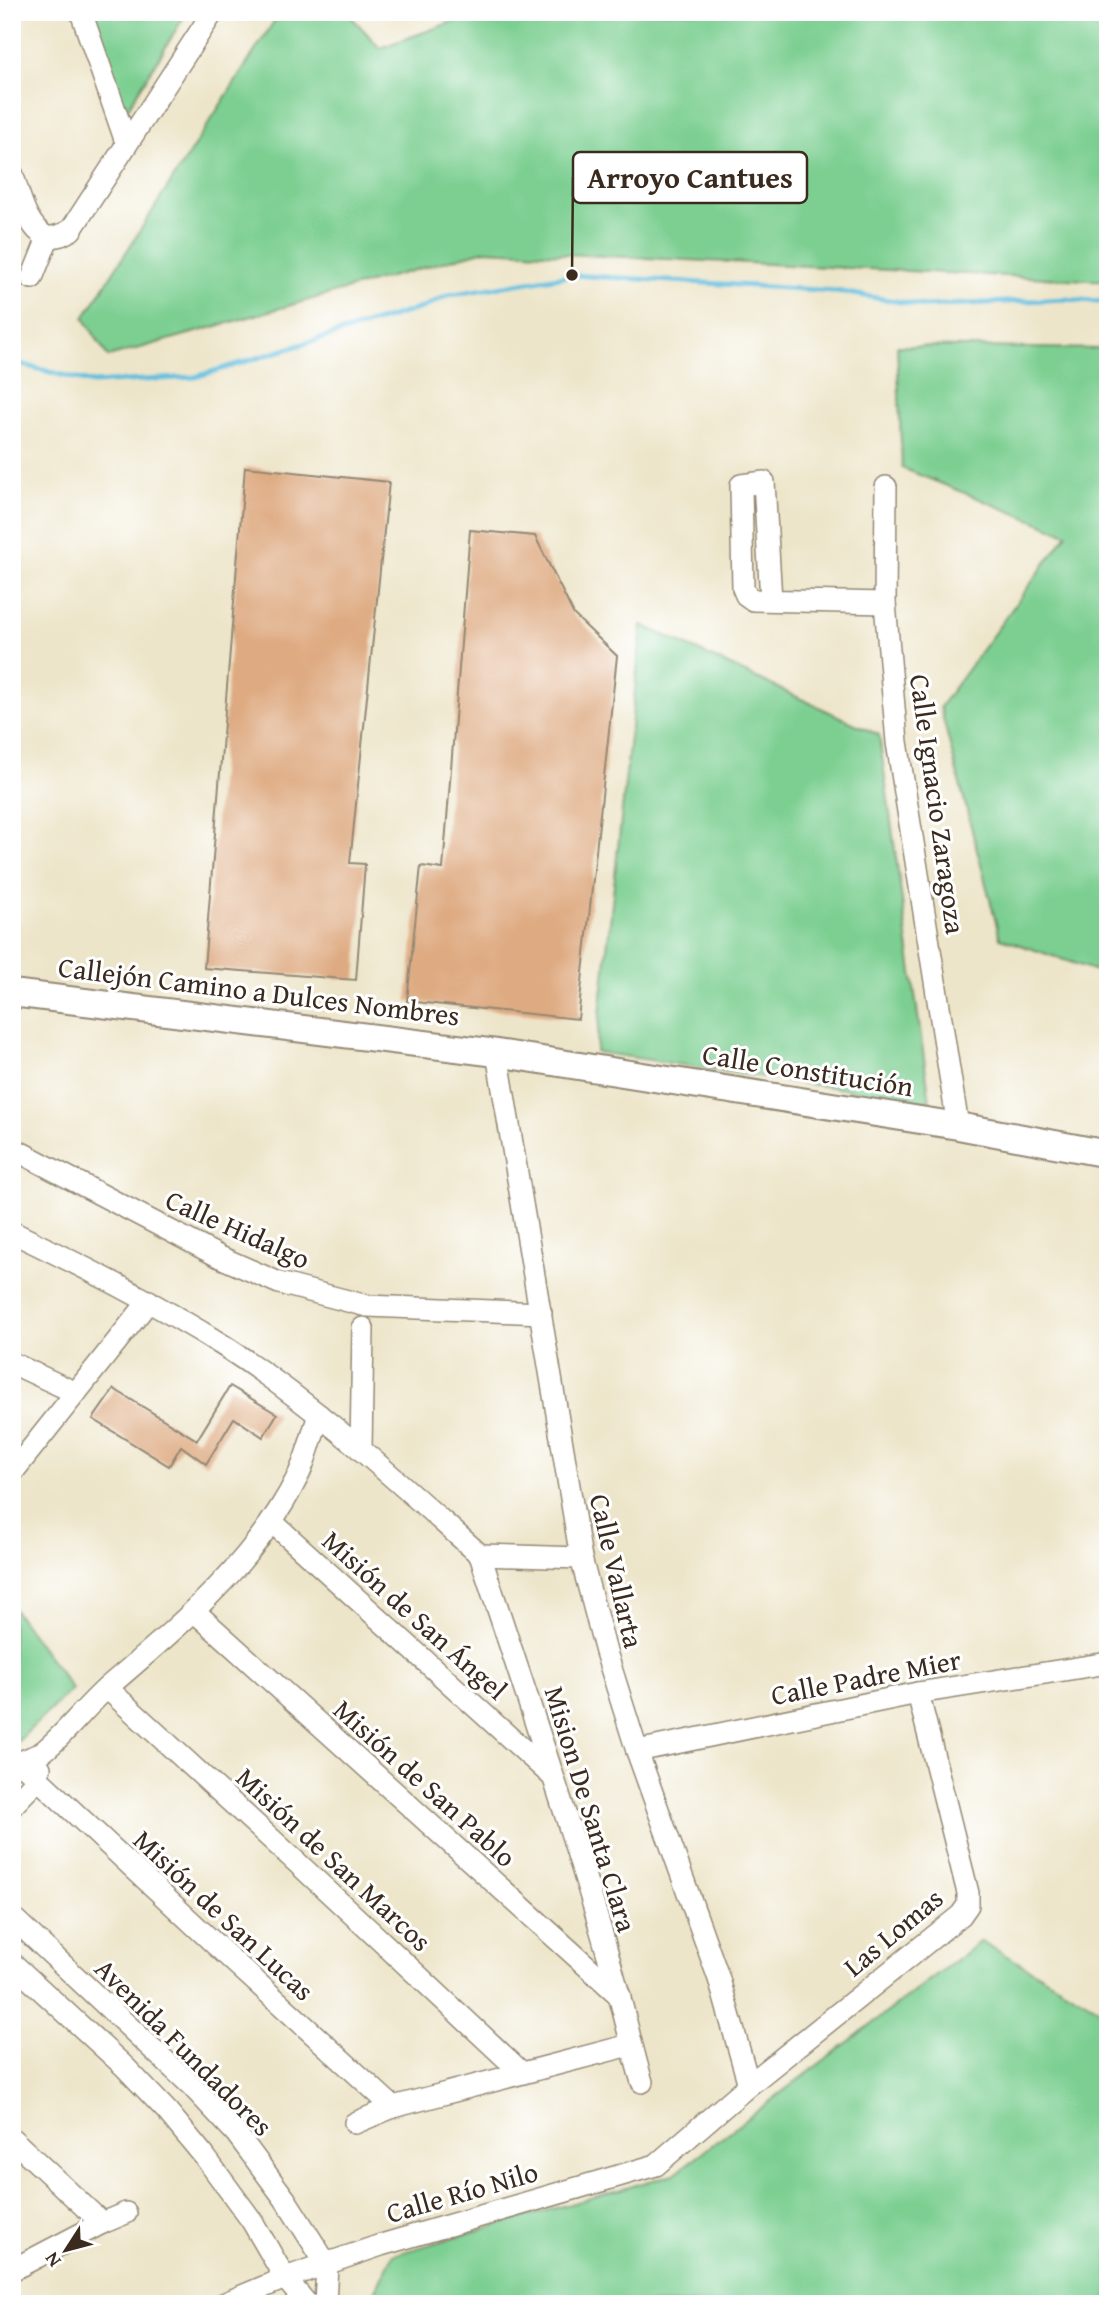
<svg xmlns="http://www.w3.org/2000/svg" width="1120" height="2316" font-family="'Gentium Book Plus',serif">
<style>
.green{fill:#7ccf91;stroke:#5c7c58;stroke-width:2}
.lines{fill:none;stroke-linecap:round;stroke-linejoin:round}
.stream{stroke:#60bede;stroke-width:5}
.building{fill:#deaa81}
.minor-casing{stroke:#948874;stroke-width:24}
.major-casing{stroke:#948874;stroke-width:30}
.minor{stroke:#fff;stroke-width:21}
.major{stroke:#fff;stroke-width:26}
.labels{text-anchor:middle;stroke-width:6;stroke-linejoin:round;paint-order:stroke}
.street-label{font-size:28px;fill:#3b2a1e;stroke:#fff}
.leader{fill:none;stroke:#3b2a1e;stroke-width:2.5}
.callout-dot{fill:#3b2a1e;stroke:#fff;stroke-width:2.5}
.callout{fill:#fff;stroke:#3b2a1e;stroke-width:2.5}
.callout-label{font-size:30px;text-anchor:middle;font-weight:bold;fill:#3b2a1e}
</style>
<rect width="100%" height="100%" fill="#fff"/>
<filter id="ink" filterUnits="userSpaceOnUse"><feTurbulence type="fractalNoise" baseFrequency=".0143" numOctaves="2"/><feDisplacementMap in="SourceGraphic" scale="14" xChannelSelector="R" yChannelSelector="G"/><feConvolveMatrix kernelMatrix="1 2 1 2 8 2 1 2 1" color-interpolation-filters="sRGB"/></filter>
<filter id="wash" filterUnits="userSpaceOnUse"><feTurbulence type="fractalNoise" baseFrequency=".00686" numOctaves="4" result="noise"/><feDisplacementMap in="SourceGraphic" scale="28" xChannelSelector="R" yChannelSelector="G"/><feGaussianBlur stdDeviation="1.57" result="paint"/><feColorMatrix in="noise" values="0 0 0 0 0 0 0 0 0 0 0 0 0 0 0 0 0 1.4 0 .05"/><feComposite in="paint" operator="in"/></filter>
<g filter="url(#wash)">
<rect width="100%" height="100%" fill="#ede5c9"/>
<g class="green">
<polygon points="85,12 187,12 122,118"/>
<polygon points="280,12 347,12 380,48 480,12 1108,12 1108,281 485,250 108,357 84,318"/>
<polygon points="897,346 1108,349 1108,975 1000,938 940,707 1067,534 902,468"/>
<polygon points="642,625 879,735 930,1102 596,1052"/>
<polygon points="12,1607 72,1689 12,1747"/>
<polygon points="981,1941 1108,2014 1108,2304 373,2304 376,2289 393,2255 674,2174"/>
</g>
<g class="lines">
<polyline class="stream" points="12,362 93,383 195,377 424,307 448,295 572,275 835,291 925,306 1065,299 1108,302"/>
</g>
<g id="blocks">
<g class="building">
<polygon points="245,467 389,482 350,863 365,864 356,980 204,968"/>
<polygon points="470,530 535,536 574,615 617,656 578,1019 407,1001 421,866 443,869"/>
<polygon points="230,1386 277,1414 263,1437 234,1418 206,1464 181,1446 169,1466 93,1419 114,1389 197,1440"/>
</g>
</g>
</g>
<g filter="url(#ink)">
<use href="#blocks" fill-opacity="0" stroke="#948874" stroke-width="2"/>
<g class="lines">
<defs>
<g id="minor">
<polyline points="81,12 126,142"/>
<path d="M12,173c8,23 13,53 36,65l13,-3 10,-5 142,-218"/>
<polyline points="32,278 48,238"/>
<polyline points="886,487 885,603 897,742 958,1126"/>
<polyline points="771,600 764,482 741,485 743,588 746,595 753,600 885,603"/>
<polyline points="497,1053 581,1558 606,1652 637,1751 719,1979 749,2085"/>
<polyline points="12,1148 220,1257 279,1283 367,1306 541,1313"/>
<path d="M12,1232c72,35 144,71 212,114 93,60 174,136 256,209"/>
<polyline points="12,1363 76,1393"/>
<polyline points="361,1449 363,1328"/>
<polyline points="12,1473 149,1301"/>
<polyline points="272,1522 551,1775"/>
<path d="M480,1555c48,146 99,292 139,440 8,29 14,58 23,87"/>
<polyline points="480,1555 581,1558"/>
<polyline points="194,1611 620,1996"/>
<polyline points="107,1688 304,1869 522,2073"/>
<polyline points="637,1751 918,1693 1108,1663"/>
<polyline points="19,1761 217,1946 393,2107"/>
<path d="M12,1768c10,-9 23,-10 33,-18 23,-19 41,-44 64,-64 71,-61 147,-124 189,-210 9,-19 14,-41 21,-61"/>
<polyline points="12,1806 37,1780 40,1768"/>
<polyline points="12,1917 192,2086 236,2133 285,2199 327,2265 325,2304"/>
<polyline points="12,1963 125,2067 167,2111 205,2157 252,2221 285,2278 307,2304"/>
<polyline points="355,2123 393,2107 630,2045"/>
<polyline points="12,2139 102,2223"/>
<polyline points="12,2270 102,2223 126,2213"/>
<polyline points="223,2304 285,2278 381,2245 656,2165 749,2085 961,1915 968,1905 968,1893 918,1693"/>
</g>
<polyline id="major" points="12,993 497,1053 958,1126 1108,1154"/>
</defs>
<use href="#minor" class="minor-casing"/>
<use href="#major" class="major-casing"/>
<use href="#minor" class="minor"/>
<use href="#major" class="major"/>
</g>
</g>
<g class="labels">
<g class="street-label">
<text transform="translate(938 804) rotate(82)" y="10">Calle Ignacio Zaragoza</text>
<text transform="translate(259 991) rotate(7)" y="10">Callejón Camino a Dulces Nombres</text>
<text transform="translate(808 1070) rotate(9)" y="10">Calle Constitución</text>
<text transform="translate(238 1229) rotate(24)" y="10">Calle Hidalgo</text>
<text transform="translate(617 1571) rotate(77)" y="10">Calle Vallarta</text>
<text transform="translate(415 1615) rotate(42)" y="10">Misión de San Ángel</text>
<text transform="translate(866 1677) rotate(-11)" y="10">Calle Padre Mier</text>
<text transform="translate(425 1783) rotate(42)" y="10">Misión de San Pablo</text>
<text transform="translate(591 1809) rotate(73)" y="10">Mision De Santa Clara</text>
<text transform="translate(334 1859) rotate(43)" y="10">Misión de San Marcos</text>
<text transform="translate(224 1915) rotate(43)" y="10">Misión de San Lucas</text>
<text transform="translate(893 1932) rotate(-40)" y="10">Las Lomas</text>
<text transform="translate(184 2047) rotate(45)" y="10">Avenida Fundadores</text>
<text transform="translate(462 2192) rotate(-16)" y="10">Calle Río Nilo</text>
</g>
</g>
<path class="leader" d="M572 275L573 177"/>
<circle class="callout-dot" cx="572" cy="275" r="7"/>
<rect class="callout" x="573" y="152" width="234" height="51" rx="7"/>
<g class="callout-label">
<text x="690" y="188">Arroyo Cantues</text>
</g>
<rect width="1120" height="2316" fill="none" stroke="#fff" stroke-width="42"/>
<g transform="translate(66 2250) rotate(234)" stroke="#ffffff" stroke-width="5" paint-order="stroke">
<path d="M0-5L12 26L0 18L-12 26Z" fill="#3b2a1e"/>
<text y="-10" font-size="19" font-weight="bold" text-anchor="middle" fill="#3b2a1e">N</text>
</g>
</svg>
